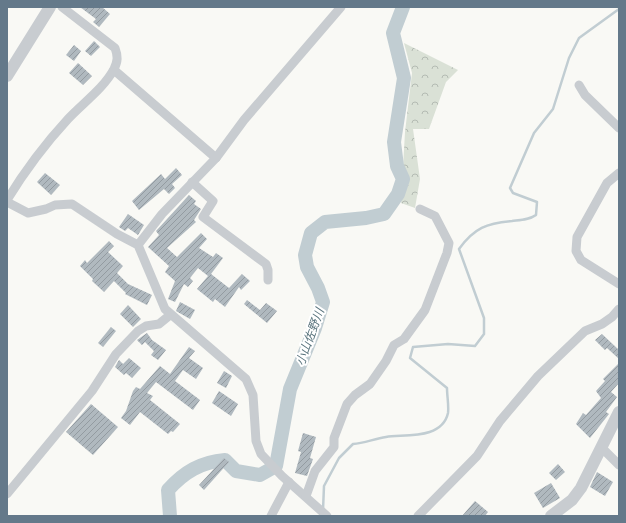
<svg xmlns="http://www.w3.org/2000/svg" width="626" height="523" font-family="Lato,'Noto Sans JP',sans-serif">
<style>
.forest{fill:url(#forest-crowns)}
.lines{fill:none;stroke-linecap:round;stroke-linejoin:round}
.stream{stroke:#c1cdd2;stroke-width:2.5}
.river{stroke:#c1cdd2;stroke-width:14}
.building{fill:url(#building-hatch)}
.minor{stroke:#c8ccd0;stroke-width:9}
.tertiary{stroke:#c8ccd0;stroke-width:12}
.labels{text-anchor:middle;stroke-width:4;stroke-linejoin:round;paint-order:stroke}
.water-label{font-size:12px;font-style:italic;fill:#5b757e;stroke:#fff}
</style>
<defs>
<pattern id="forest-crowns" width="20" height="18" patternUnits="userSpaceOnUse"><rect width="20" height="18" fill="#dae1d6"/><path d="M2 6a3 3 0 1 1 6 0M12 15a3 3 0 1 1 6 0" fill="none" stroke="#b4bbb3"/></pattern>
<pattern id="building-hatch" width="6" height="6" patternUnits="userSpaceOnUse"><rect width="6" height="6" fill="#b0b9bf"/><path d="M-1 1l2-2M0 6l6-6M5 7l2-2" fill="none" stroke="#939ba1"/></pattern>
</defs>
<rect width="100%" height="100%" fill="#f9f9f5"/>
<polygon class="forest" points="404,43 458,70 446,82 429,129 413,129 420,179 415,208 401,203 405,132 412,73"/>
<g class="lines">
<path class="stream" d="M323,510l1,-24 15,-28 14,-14c11,-1 21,-5 33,-7 18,-3 56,3 62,-24 1,-7 -1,-17 -1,-25l-37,-30 3,-11 35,-3 27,2 9,-12v-16l-25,-69c15,-21 28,-26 53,-28 9,-1 17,-1 24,-6l1,-13 -24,-9 -3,-5 24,-55 19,-24 16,-51 10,-20 40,-29"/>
<path class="river" d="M170,516l-2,-26c16,-18 33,-28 57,-30l11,11 24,4 16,-9 14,-77 25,-61 8,-26 -5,-14 -11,-21 -2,-12 6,-22 14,-11 41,-4 18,-4 14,-20 5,-15 -6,-13 -3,-24 10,-64 -11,-45 10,-26"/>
</g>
<g class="building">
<polygon points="80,7 102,7 110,14 99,27 93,22 96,19"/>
<polygon points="94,41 100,47 91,56 85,51"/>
<polygon points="74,45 81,51 74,61 66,55"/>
<polygon points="78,63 92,76 83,85 69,73"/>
<polygon points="176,168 182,175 172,184 175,188 169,194 164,189 139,210 132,201 161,174 165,179"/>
<polygon points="45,173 60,185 51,195 37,182"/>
<polygon points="189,195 196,201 194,204 201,209 194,220 196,222 167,248 177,257 201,233 207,239 199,248 213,257 216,253 223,258 211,274 229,288 242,274 250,281 241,290 239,287 225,307 215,299 213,302 197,289 208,276 198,268 190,278 193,281 188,287 184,284 175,302 168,299 175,281 165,272 169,266 148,247 159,235 156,231"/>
<polygon points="128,214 144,225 138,235 128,228 125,231 119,227"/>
<polygon points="109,241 114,246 108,252 123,266 117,273 128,284 152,295 147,305 125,294 126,293 114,281 104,292 92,281 93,279 80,266 85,260 87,263"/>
<polygon points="247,300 260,310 266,303 277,311 267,323 244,304"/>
<polygon points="180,302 195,310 190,319 176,311"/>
<polygon points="128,305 141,319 133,327 120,314"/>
<polygon points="111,327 116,331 103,347 98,343"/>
<polygon points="147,333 152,340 166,350 158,360 151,355 154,351 145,342 142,345 137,340"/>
<polygon points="602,334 619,350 619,359 607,348 605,350 595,340"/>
<polygon points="189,347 195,351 189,358 203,368 196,379 183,370 175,381 200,400 193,410 156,382 147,393 153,396 150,400 180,424 173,432 171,431 168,434 140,412 130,425 121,418 126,411 133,391 136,387 140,389 160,366 170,374"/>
<polygon points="129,358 141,368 132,378 126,373 124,375 115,367 119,360 123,364"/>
<polygon points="619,363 619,383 611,392 617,397 606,412 609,414 590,438 576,424 583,413 586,415 601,398 596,391 605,381 603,379"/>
<polygon points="224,371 232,376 226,388 217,383"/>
<polygon points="219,391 238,404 231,416 212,403"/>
<polygon points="91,404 118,427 93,455 66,432"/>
<polygon points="303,433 316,437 310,458 313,459 307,476 295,473 301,452 298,451"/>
<polygon points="224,458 229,462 204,490 199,485"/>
<polygon points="558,464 565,472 556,480 549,473"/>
<polygon points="597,472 613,482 605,496 590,487"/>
<polygon points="551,483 560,498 543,508 534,493"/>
<polygon points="475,501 488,512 485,516 462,516"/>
</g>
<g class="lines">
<g class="minor">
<polyline points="114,70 216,158"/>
<polyline points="579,85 585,95 619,128"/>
<polyline points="619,173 607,183 577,237 576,251 581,260 619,284"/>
<polyline points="192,182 213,201 203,217 266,264 268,270 268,280"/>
<path d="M7,200c19,-31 37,-55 61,-81 15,-16 36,-31 46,-50 4,-8 4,-13 1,-21l-53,-41"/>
<polyline points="7,202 28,213 46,209 55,205 72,204 117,234 138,245 165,309 246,379 253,395 256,441 261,454 282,476 327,516"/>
<polyline points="138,245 162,214 216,158 244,120 341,7"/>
<polyline points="601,447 619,465"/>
<polyline points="7,494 92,391 116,354 138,331 146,326 159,324 170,315"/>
<polyline points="306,496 315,471 334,447 334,438 347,404 355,395 370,384 386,361 394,345 404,339 425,310 447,253 449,243 435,216 420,209"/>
<polyline points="271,516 289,482"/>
<polyline points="418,516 477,456 500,421 538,376 585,331 602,324 612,317 619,309"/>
</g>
<g class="tertiary">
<polyline points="7,76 50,7"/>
<polyline points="551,516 572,500 581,488 619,412"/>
</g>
</g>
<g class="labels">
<g class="water-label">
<text transform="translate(310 337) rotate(-70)" y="4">小山佐野川</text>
</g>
</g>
<rect width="626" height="523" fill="none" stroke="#64798a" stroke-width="16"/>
</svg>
